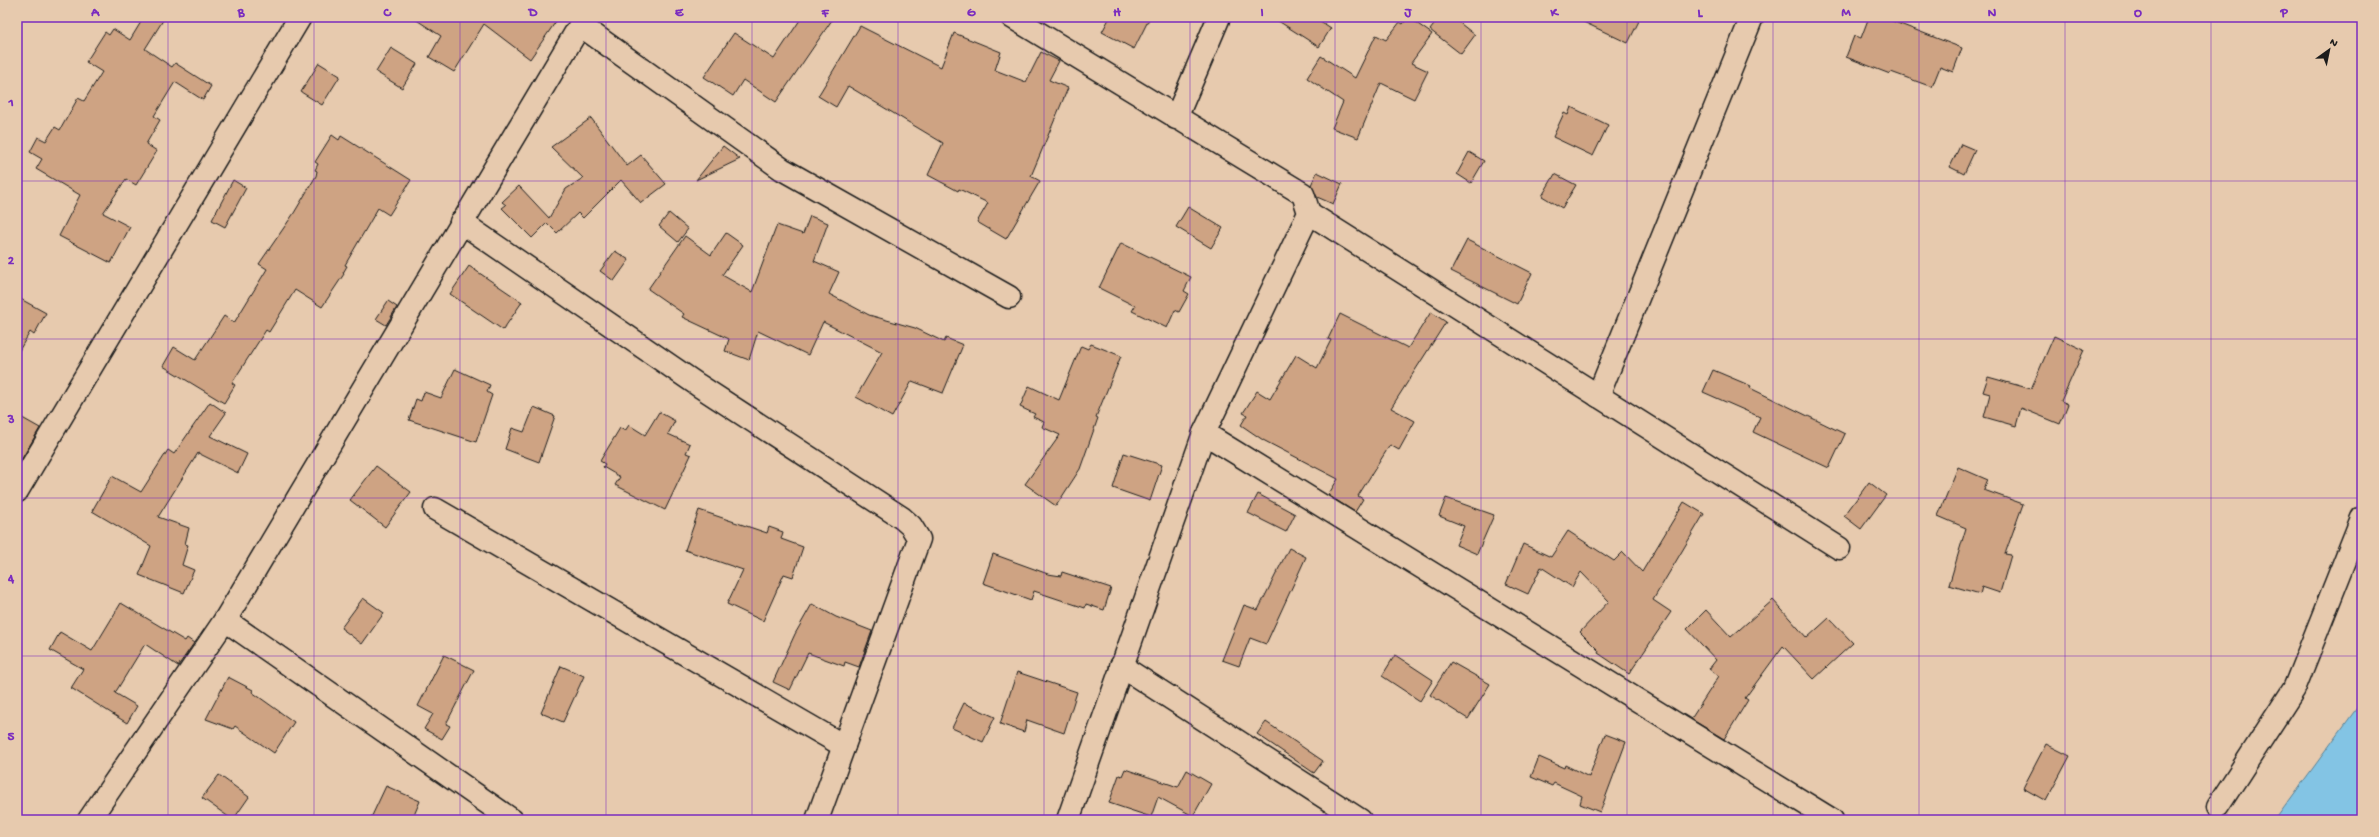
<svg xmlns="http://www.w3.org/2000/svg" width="2379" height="837" font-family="'Gochi Hand',sans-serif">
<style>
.water{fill:#83c4e4;stroke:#5a8194}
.building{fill:#cea383;stroke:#1c1c1c}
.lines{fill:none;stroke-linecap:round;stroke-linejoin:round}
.minor-casing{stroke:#1c1c1c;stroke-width:25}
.minor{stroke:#e7caae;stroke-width:22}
.grid{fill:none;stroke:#7b2cbf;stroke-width:1;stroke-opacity:0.55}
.neatline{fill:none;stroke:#7b2cbf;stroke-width:1.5}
.grid-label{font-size:13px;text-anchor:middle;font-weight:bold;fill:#7b2cbf}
</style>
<rect width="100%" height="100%" fill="#e7caae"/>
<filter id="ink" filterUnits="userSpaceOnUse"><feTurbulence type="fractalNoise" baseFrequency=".025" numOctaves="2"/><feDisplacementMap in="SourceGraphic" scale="8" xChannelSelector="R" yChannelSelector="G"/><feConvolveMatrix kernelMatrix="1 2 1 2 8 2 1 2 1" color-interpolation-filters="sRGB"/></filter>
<g filter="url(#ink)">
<polygon class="water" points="2362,701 2362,820 2275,820"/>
<g class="building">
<polygon points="144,17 165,17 145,49 172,67 175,63 211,86 203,100 175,82 154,116 160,120 146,144 157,151 136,185 126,179 103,213 130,227 111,263 59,236 80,195 36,169 42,159 30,152 38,137 46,141 55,127 60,130 78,98 84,101 102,72 86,62 105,32 109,35 113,29 130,40"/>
<polygon points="412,17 559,17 530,59 484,24 454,72 429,57 441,36"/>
<polygon points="802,17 834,17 776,102 743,80 733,96 704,77 734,33 774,59"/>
<polygon points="1110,17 1150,17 1134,49 1102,32"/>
<polygon points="1272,17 1314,17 1331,28 1319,47"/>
<polygon points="1408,17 1432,34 1411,63 1428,71 1414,99 1381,83 1358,138 1332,128 1343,102 1307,78 1321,56 1355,78 1376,35 1386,40 1400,22 1403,24"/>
<polygon points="1440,17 1452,17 1475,35 1461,54 1430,30"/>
<polygon points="1573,17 1630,17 1639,21 1628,43"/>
<polygon points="1869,17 1882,17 1962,48 1953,72 1940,67 1932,87 1891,72 1890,74 1846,57 1854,36 1861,38"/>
<polygon points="860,26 941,67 954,33 1001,52 995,70 1026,82 1041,52 1059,61 1049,80 1068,88 1031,176 1040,181 1006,239 977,222 988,203 959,189 958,191 928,175 943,143 848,86 836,107 818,96"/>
<polygon points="391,48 417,64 402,88 376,72"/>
<polygon points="319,63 340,76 322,105 301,92"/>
<polygon points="1571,107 1608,125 1593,156 1553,137 1564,113 1568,115"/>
<polygon points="591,118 627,166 641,155 666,184 641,203 621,180 583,218 578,213 557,233 547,223 532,238 502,208 506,205 502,202 519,186 549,218 566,189 583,178 551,147"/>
<polygon points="332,135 339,140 341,136 411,180 389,215 378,208 345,265 347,266 343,273 344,274 322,307 295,290 269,332 266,330 232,383 235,385 224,403 163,366 174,347 195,360 224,316 234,323 267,269 259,264 294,213 316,176 317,171 315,170 318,164 315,162"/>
<polygon points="1961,144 1975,150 1964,174 1950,167"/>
<polygon points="723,146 740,159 696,180"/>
<polygon points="1469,152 1484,161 1471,183 1457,174"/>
<polygon points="1317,172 1342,184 1333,204 1317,197 1311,185"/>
<polygon points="1555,174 1576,185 1562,208 1542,196"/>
<polygon points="233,180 246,188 225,227 212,220"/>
<polygon points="1188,207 1223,228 1211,248 1176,227"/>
<polygon points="669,213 688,229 678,242 659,226"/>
<polygon points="810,216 828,223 814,261 839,272 829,294 869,315 915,328 944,342 946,338 963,345 943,393 912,381 892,417 856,397 882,352 823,322 808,355 758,331 749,360 725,351 729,339 682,317 684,314 648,289 685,236 711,255 726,233 743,245 722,275 752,292 777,225 803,234"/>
<polygon points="1467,240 1532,273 1517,304 1451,271"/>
<polygon points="1121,243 1191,277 1184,291 1189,294 1179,312 1175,310 1167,328 1132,311 1135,306 1099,288"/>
<polygon points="615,251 629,260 614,281 600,271"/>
<polygon points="469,266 522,302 503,330 450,294"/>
<polygon points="17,297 46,313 34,335 30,332 17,354"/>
<polygon points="388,301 397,307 386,325 376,319"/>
<polygon points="1431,312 1446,322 1391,408 1415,421 1399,450 1390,445 1358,496 1363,499 1355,512 1328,495 1338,479 1263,440 1241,425 1247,415 1243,413 1257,391 1270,399 1296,355 1317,368 1331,340 1328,339 1340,314 1408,348"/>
<polygon points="2054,336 2084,350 2061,401 2068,404 2060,424 2021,408 2016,426 1984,417 1990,394 1983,392 1988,377 2031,389"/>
<polygon points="1091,344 1121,356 1096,417 1098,418 1080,469 1056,506 1025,484 1060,435 1042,427 1044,422 1033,417 1035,414 1020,407 1029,386 1059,400 1081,346 1088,349"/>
<polygon points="455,369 490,385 487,392 492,395 476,442 409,420 416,399 421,401 424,392 441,398"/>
<polygon points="1713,370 1751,386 1750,388 1845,434 1829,468 1753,432 1760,417 1703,392"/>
<polygon points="210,402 226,413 210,436 247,454 238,473 198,453 158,517 189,528 185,544 188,545 182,565 194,570 184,593 139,575 151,546 92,511 112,476 141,492 168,450 174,454"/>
<polygon points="534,407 555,416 539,462 505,449 512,428 524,432"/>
<polygon points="659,412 675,421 668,434 690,444 686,453 691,455 665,510 615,485 620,477 603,467 605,464 600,461 620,428 625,431 629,425 645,435"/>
<polygon points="17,415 40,428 17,467"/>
<polygon points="1124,453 1162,465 1150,501 1113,488"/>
<polygon points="376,466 411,492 385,527 350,500"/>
<polygon points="1958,467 1988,480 1984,490 2023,504 2005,554 2011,555 2000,593 1982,587 1980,594 1949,585 1966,528 1938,516"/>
<polygon points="1869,482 1886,495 1861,529 1844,516"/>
<polygon points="1258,494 1295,514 1286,532 1248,513"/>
<polygon points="1446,498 1494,515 1477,554 1456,545 1464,526 1439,516"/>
<polygon points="1684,502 1704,514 1653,600 1671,612 1629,674 1598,653 1599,651 1580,632 1609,601 1581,572 1572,587 1541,567 1528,594 1506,584 1523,544 1551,557 1568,531 1614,561 1623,552 1642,572"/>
<polygon points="699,510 767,533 769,527 783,532 781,539 803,547 793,577 784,574 763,621 727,604 743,570 685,550"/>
<polygon points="1289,548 1306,557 1266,644 1250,638 1239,666 1222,660 1244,605 1258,610"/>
<polygon points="993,554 1048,574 1061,576 1062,572 1111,588 1104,610 1086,604 1085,608 1034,591 1031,600 983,583"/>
<polygon points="363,598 384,613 362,644 341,628"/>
<polygon points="1773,600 1807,638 1829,618 1853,643 1814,679 1783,646 1745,698 1748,700 1724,739 1691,719 1719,676 1709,669 1716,660 1687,629 1706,610 1731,637"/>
<polygon points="121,603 185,641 187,638 194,643 178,666 145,644 115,693 137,706 127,723 71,688 83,669 50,650 60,632 92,651"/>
<polygon points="812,604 836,617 872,631 859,667 845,662 844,666 808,653 790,690 773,682 795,634"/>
<polygon points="444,655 474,670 446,724 450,726 442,739 424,729 433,714 418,706"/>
<polygon points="1395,655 1433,680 1420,701 1382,676"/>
<polygon points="1451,662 1490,684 1468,719 1430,695"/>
<polygon points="561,666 584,676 563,722 541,713"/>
<polygon points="1017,672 1077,692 1064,733 1027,720 1024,732 1000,724"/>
<polygon points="228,677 253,690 252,692 294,722 274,753 235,726 233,729 206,719"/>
<polygon points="964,703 995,717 983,742 952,728"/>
<polygon points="1266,722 1323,761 1314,773 1257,734"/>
<polygon points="1605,734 1626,742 1600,812 1580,804 1582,796 1554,783 1552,786 1531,777 1539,757 1564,768 1565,765 1589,777"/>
<polygon points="2046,744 2070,756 2046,801 2023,788"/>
<polygon points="1125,769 1178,787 1187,770 1211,784 1193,816 1158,797 1151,817 1109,803 1119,775 1122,776"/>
<polygon points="219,775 249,797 233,820 202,798"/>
<polygon points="386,786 420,801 412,820 370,820"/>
</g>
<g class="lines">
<defs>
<g id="minor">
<polyline points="1012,17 1303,194 1309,213 1204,433 1068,820"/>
<polyline points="580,25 782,169 1009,297"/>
<polyline points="1176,118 1219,17"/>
<polyline points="1309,213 1839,548"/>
<polyline points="461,222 698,385 902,518 911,526 919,539 817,820"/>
<polyline points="1598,396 1752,17"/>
<polyline points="1204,433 1832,820"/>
<polyline points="17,491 300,17"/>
<polyline points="435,509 844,746"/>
<polyline points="225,620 512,820"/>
<polyline points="1121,666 1360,820"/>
<polyline points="2218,806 2294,689 2362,518"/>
<polyline points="89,820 225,620 585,17"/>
</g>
</defs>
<use href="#minor" class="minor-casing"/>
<use href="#minor" class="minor"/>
</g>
</g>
<path class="grid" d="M168,17v803M314,17v803M460,17v803M606,17v803M752,17v803M898,17v803M1044,17v803M1190,17v803M1335,17v803M1481,17v803M1627,17v803M1773,17v803M1919,17v803M2065,17v803M2211,17v803M17,181h2345M17,339h2345M17,498h2345M17,656h2345"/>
<rect width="2379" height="837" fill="none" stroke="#e7caae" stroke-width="44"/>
<g transform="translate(2329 50) rotate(33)" stroke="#e7caae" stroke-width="3" paint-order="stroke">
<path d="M0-3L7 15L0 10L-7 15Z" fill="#1c1c1c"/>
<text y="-6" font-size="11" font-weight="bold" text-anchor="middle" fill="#1c1c1c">N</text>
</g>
<rect x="22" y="22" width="2335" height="793" class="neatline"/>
<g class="grid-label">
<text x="95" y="16">A</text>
<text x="241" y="16">B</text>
<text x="387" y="16">C</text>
<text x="533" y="16">D</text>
<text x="679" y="16">E</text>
<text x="825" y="16">F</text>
<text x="971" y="16">G</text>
<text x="1117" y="16">H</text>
<text x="1262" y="16">I</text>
<text x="1408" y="16">J</text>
<text x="1554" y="16">K</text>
<text x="1700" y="16">L</text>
<text x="1846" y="16">M</text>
<text x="1992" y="16">N</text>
<text x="2138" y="16">O</text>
<text x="2284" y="16">P</text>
<text x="11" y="106">1</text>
<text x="11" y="264">2</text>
<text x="11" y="423">3</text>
<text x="11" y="582">4</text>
<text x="11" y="740">5</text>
</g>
</svg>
